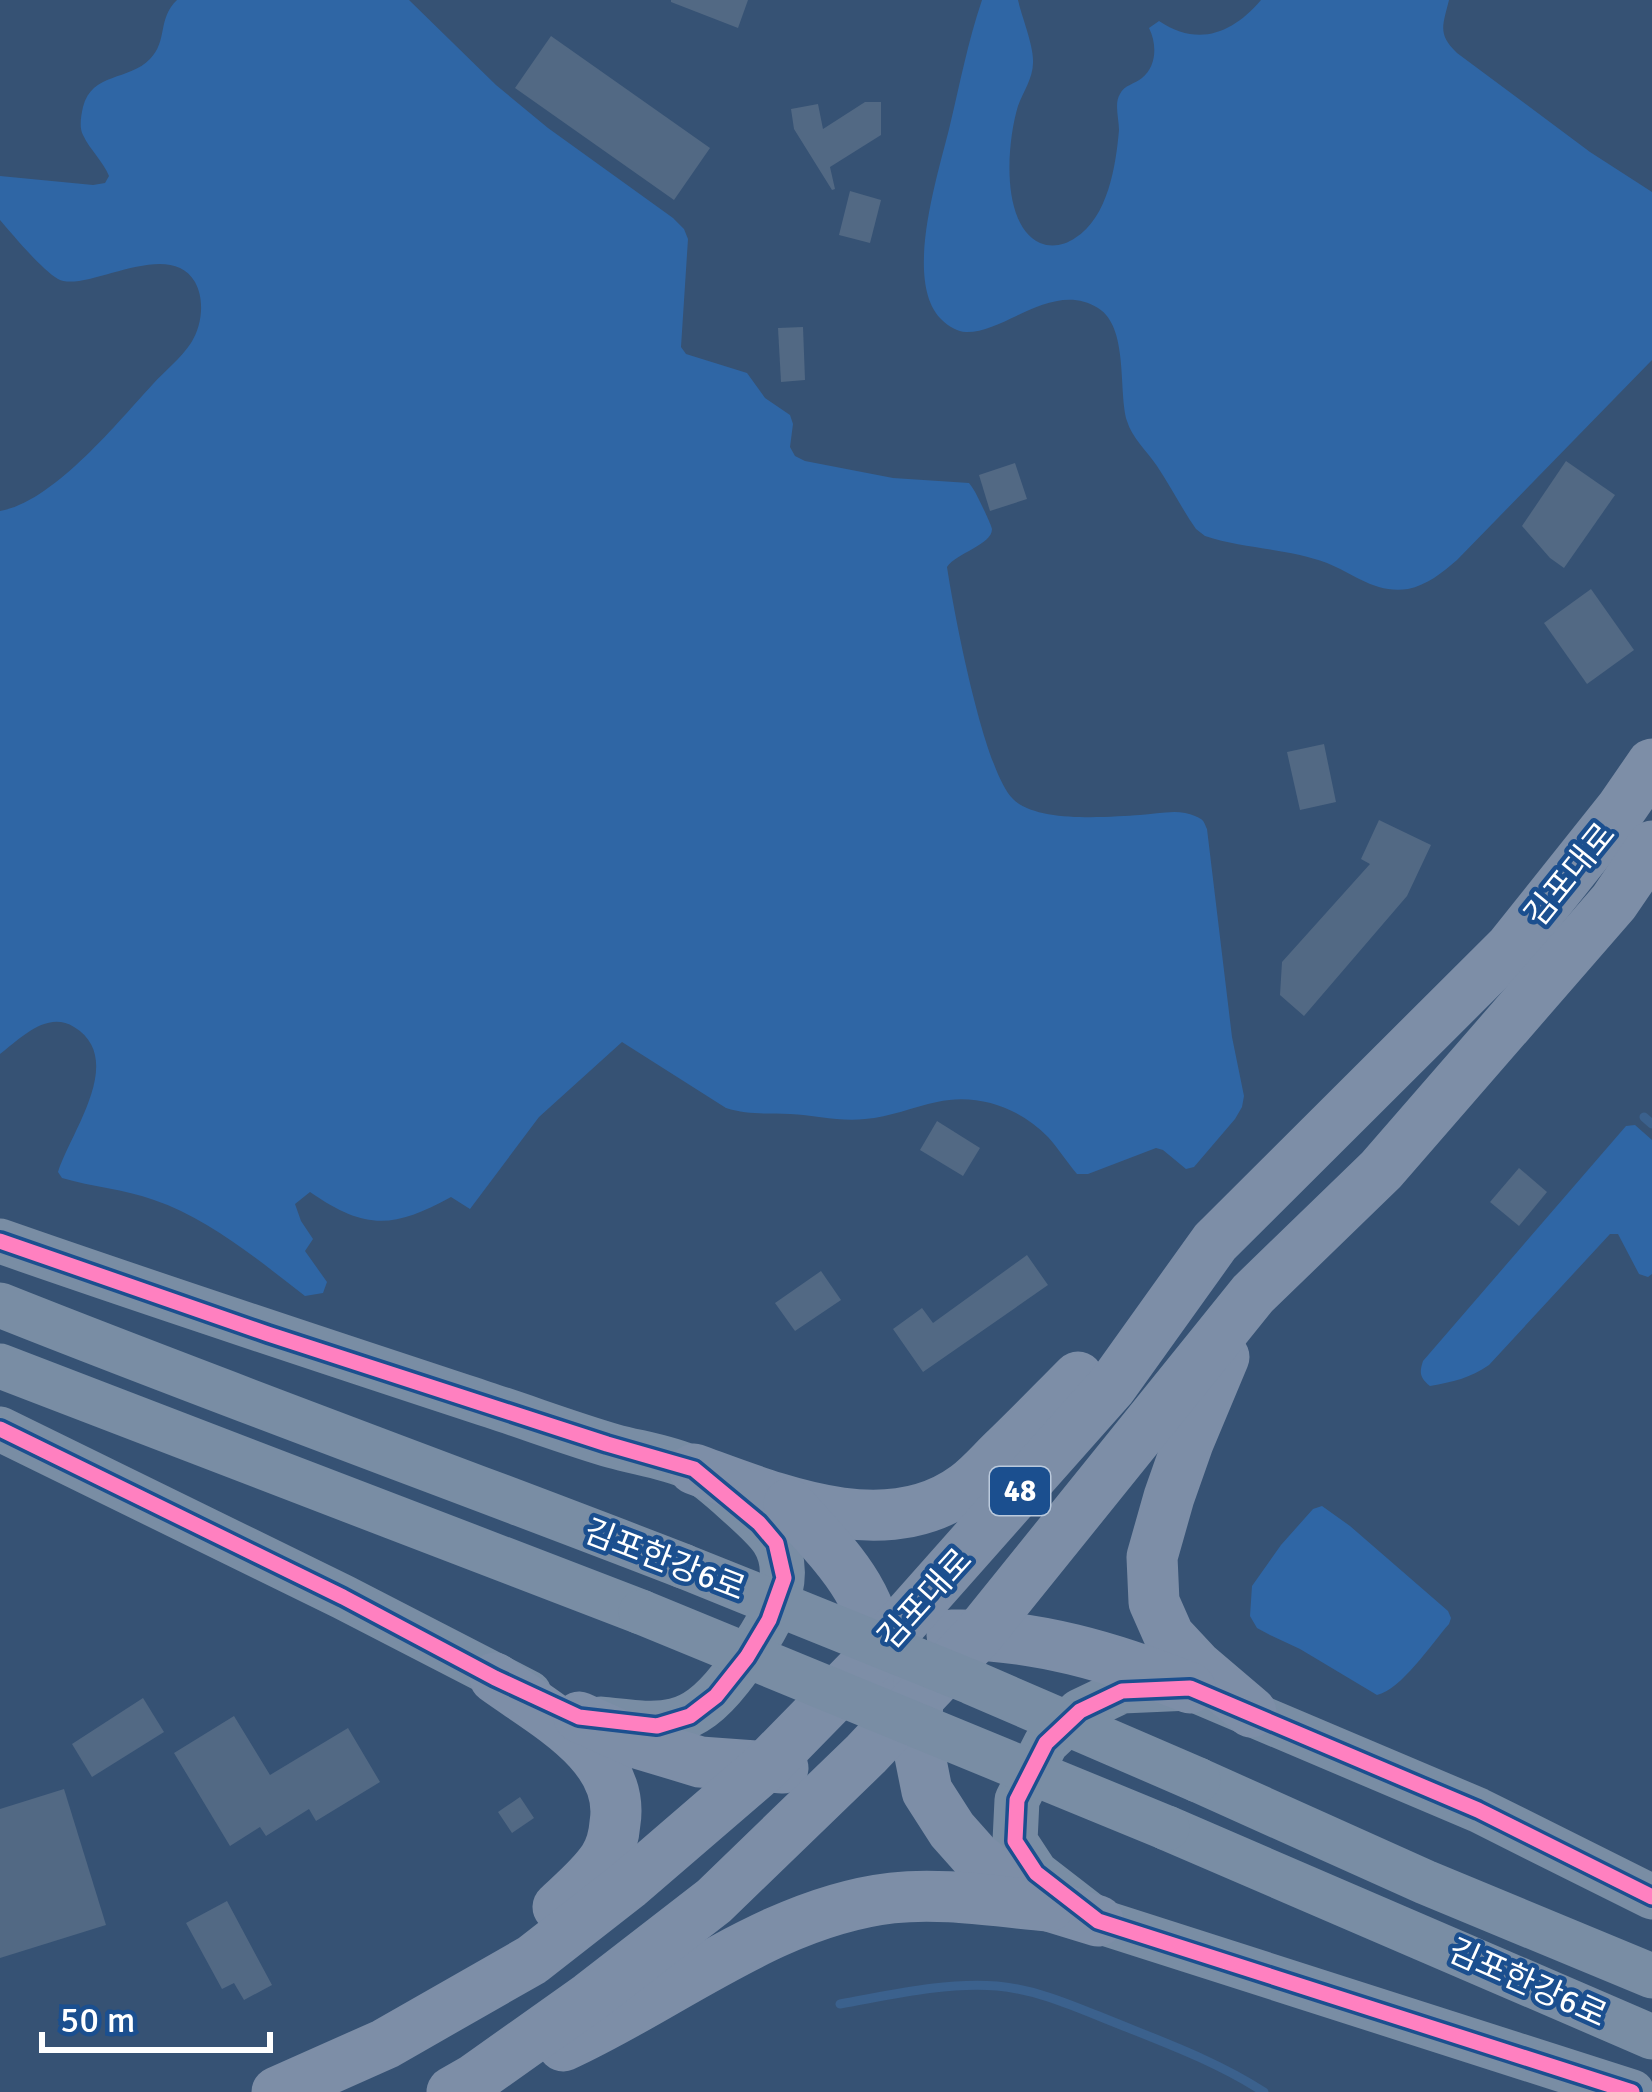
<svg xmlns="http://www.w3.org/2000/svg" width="1652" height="2092" font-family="Signika,'Noto Sans KR',sans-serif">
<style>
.green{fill:#2f66a5}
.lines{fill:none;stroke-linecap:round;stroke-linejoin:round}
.stream{stroke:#3b618d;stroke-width:9}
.building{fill:#526984}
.secondary{stroke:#798da4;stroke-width:45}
.primary{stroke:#7d8ea7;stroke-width:51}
.secondary-bridge{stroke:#798da4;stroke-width:45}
.cycleway-casing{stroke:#1b4f8f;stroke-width:22}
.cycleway{stroke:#ff80c0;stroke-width:15}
.labels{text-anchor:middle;stroke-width:9;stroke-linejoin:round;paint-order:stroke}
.shield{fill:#1b4f8f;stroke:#bbcadd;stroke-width:3}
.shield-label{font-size:30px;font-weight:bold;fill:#fff}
.street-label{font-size:33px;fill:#fff;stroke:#1b4f8f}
</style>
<rect width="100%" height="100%" fill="#365274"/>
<g class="green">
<path d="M177,0h232l87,85 52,43 125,90 11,11 4,10 -7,108 5,7 61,19 18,25 25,17 3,9 -3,23 5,9 10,5 88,17 76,5c7,9 10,17 15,27 1,2 8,17 8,19 0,16 -36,24 -45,38 7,46 37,204 66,232 24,24 95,18 127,16 17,-1 39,-7 55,1 9,4 8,4 12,13l25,208 12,59 -2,11 -7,12 -41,48 -8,2 -23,-19 -7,-2 -68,26h-11c-10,-12 -19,-26 -29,-37 -29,-30 -71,-44 -111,-35 -24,5 -47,15 -72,17 -25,3 -50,-4 -75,-5 -22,-1 -42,1 -64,-6l-104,-66 -83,75 -69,92 -19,-12c-58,32 -86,33 -141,-5l-15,12 6,17 12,18 -8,12 22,31 -4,11 -18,3c-47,-36 -95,-77 -151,-96 -30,-11 -62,-13 -92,-22l-4,-6c12,-39 69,-113 16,-145 -27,-17 -54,12 -74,27v-543c53,-9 117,-88 153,-127 12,-13 28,-26 38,-41 11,-17 14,-43 4,-61 -26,-46 -110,12 -137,-3 -17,-10 -45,-44 -58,-59v-44l93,9 12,-2 4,-7c-6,-15 -19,-26 -26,-41 -4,-8 -2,-19 0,-28 9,-35 46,-26 67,-48 18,-18 7,-40 27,-59z"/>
<path d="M982,0h36c4,18 16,46 15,63 0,15 -10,29 -15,43 -11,36 -18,118 22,137 12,5 25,2 35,-5 33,-20 41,-73 44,-108 0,-11 -5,-27 1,-36 4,-9 15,-10 22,-16 15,-12 15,-34 7,-50l10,-7c39,26 73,13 102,-21h188c-6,25 -12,34 8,53l133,99 62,40v168l-195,200c-15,13 -30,25 -49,29 -32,5 -54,-15 -81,-26 -40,-15 -83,-14 -122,-27l-9,-7c-14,-20 -25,-42 -39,-63 -10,-15 -25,-28 -30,-45 -9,-30 2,-94 -29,-113 -45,-28 -93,25 -132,24 -8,0 -18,-6 -24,-12 -40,-38 -3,-148 8,-195 10,-42 18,-84 32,-125z"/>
<path d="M1635,1125l17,15v134l-4,3 -9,-3 -21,-40h-8l-121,131c-19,13 -36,17 -59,21 -10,-8 -11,-13 -7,-25l203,-235z"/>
<path d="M1322,1506l28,20 98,85 3,7 -2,6c-17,19 -48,66 -72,71l-77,-46 -30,-14 -13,-7 -7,-12 2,-30 29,-41 32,-36z"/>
</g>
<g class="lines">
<g class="stream">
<polyline points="1644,1117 1652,1124"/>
<path d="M840,2004c51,-9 104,-22 157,-18 44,4 83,23 124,39 50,20 98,38 143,67"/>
</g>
</g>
<g class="building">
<polygon points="671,0 748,0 738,28 671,2"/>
<polygon points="551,36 710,148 674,200 515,88"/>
<polygon points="865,102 881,102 881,135 830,167 835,189 832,190 794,129 791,109 818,104 823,129"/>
<polygon points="850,191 881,200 870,243 839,235"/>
<polygon points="803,327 805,380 781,382 778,328"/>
<polygon points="1566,461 1615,495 1564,568 1550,558 1522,526"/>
<polygon points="1015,463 1027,499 990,511 979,475"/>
<polygon points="1591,589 1634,650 1587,684 1544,623"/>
<polygon points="1324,744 1336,802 1300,810 1287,752"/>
<polygon points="1379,820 1431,845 1407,896 1304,1016 1280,995 1282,962 1370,864 1361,859"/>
<polygon points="937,1121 980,1148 963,1176 920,1150"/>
<polygon points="1519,1168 1547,1192 1519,1226 1490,1202"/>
<polygon points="1027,1255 1048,1285 923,1372 893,1329 922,1308 933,1323"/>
<polygon points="821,1271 841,1300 795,1331 775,1303"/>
<polygon points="143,1698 164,1732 92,1777 72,1744"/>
<polygon points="234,1716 270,1775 348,1728 380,1782 316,1821 309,1809 266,1836 260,1827 230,1846 174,1753"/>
<polygon points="64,1789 106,1925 0,1958 0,1809"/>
<polygon points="520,1797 534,1818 512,1833 498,1812"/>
<polygon points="227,1901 272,1985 244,2000 234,1983 222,1989 186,1923"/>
</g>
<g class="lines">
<g class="secondary">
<path d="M0,1241c163,57 328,111 492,165 40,13 80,28 121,40 25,7 55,11 79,22 16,8 71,57 81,72 29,45 -16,104 -43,139 -41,52 -68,47 -129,40"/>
<path d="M0,1305c226,90 456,173 683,261"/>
<polyline points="0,1366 641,1612"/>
<polyline points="0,1429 343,1597 529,1693"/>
<polyline points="1198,1780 1425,1882 1652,1976"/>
<polyline points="1167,1828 1652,2037"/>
<polyline points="1632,2092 1098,1921 1036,1873 1015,1841 1017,1800 1046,1743 1080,1711 1122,1691 1190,1688 1478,1810 1652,1897"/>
</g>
<g class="primary">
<polyline points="1224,1357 1188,1443 1169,1497 1152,1557 1154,1602 1169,1636 1197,1666 1251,1712"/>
<path d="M694,1469c83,30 192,77 272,18 15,-11 27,-26 40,-38 25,-24 48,-48 72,-72"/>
<path d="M789,1504c50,56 87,88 94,167"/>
<path d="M952,1635c81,-2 163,23 238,53"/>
<path d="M495,1678c48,35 131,77 120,145 -1,13 -4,25 -11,36 -12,18 -30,33 -46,48"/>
<polyline points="919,1682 916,1736 927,1791 952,1830 976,1857 1016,1889 1049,1906 1098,1921"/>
<polyline points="579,1717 637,1743 700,1762 783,1768"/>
<path d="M563,2046c108,-49 208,-134 329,-148 51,-6 106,4 157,8"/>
<polyline points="277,2092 385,2044 532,1960 628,1885 765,1767 862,1668 1112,1386 1215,1242 1511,947 1621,809 1652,764"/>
<polyline points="452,2092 473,2080 590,1997 714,1901 866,1754 979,1634 1253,1294 1381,1170 1614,902 1652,846"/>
</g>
<g class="secondary-bridge">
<polyline points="683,1566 971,1682 1198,1780"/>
<polyline points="641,1612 1167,1828"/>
</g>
<defs>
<g id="cycleway">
<polyline points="0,1241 268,1334 607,1444 694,1469 759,1523 776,1543 784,1578 769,1620 747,1657 716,1696 690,1716 657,1726 579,1717 495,1678 343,1597 0,1429"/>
<polyline points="1632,2092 1098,1921 1036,1873 1015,1841 1017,1800 1046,1743 1080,1711 1122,1691 1190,1688 1478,1810 1652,1897"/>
</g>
</defs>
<use href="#cycleway" class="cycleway-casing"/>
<use href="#cycleway" class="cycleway"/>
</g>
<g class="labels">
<rect class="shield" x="990" y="1467" width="60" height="48" rx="9"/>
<g class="shield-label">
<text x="1020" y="1501">48</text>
</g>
<g class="street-label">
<text transform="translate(1569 874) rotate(-51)" y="12">김포대로</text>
<text transform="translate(665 1559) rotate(21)" y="12">김포한강6로</text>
<text transform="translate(924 1598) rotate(-48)" y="12">김포대로</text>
<text transform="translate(1528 1982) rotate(24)" y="12">김포한강6로</text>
</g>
</g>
<path d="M42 2032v18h228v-18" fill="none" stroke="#ffffff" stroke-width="6"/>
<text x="60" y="2032" font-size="36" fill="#ffffff" stroke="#1b4f8f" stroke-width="9" paint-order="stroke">50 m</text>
</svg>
